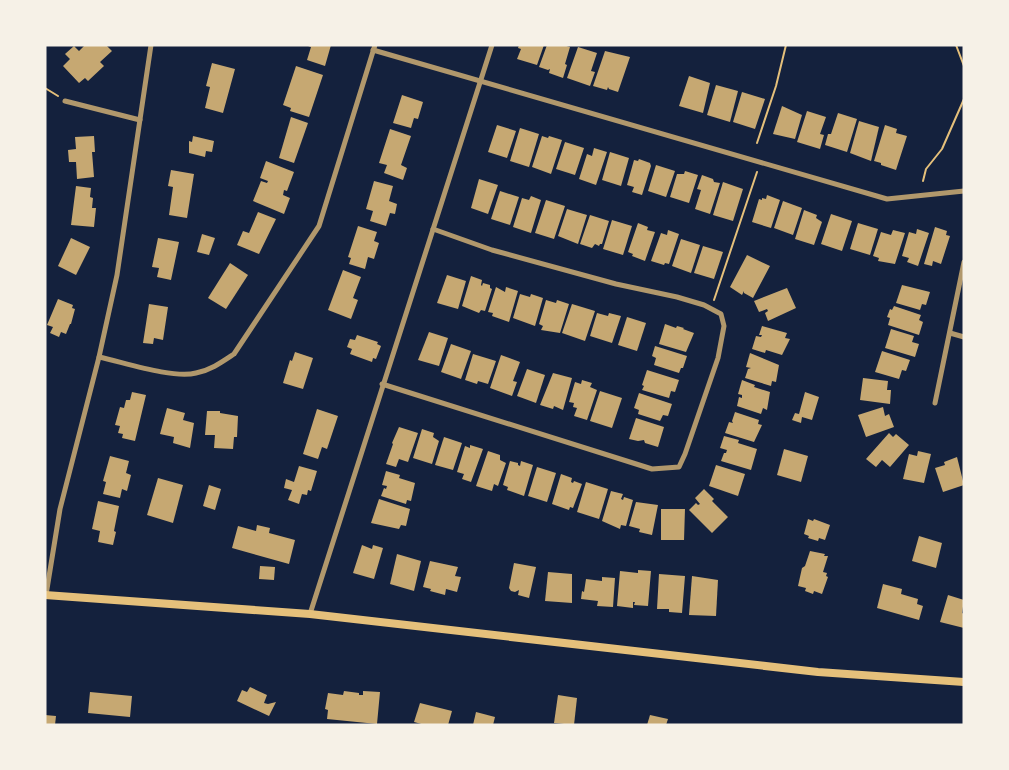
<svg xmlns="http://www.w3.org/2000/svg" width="1009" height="770" font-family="Figtree,sans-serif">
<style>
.building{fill:#c6a872}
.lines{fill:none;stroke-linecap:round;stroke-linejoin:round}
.path{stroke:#e5c07b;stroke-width:2}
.minor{stroke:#b1986c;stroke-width:5}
.secondary{stroke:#e5c07b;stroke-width:8}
</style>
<rect width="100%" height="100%" fill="#14213d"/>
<g class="building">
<polygon points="85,45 106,45 112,51 100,62 104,66 88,81 85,78 79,83 63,66 70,59 65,54 74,46 79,51"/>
<polygon points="305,45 331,45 325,66 307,60 311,47"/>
<polygon points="519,45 544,45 537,65 517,59 521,49 518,48"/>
<polygon points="547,45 563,45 570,47 565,64 567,65 563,78 549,73 550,69 548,70 539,67"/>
<polygon points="578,47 597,53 591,71 595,72 590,86 567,78"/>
<polygon points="605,51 630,57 618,92 609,89 608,87 607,90 593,86"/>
<polygon points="212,63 235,69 223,113 205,108 210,87 206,86"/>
<polygon points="296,66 323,75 309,117 290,111 291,108 283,105"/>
<polygon points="689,76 710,83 703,113 679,106"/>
<polygon points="716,85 738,91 730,122 707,115"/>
<polygon points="742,92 765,99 755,129 733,122"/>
<polygon points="402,95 423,102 418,119 414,118 411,128 393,123"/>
<polygon points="782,106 802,115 795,139 773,134"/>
<polygon points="807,111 826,117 820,134 824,135 820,149 797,142"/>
<polygon points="838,113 857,119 847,152 825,145 828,134 831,134"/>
<polygon points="291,117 308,123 294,163 279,158"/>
<polygon points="859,121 879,127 871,161 850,153"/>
<polygon points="497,125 516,131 507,158 488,152"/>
<polygon points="885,125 897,129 896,133 907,136 896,170 881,165 881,163 874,161"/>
<polygon points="520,128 539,134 529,167 510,161"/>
<polygon points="390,129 411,136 401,165 407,168 403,180 384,173 387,165 379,163"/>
<polygon points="94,136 95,152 92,152 94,177 77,179 76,162 69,162 68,150 76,149 75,137"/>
<polygon points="193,136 214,141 212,152 206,151 205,157 189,153 189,141 192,142"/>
<polygon points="542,136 548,138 549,136 562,140 551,174 532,167"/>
<polygon points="565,142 584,148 575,175 556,169"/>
<polygon points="594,148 607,152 596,185 579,179 587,154 592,156"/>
<polygon points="610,152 629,158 621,186 602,180"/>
<polygon points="639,159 650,163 651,166 642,195 632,192 634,187 627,185 634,160 638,161"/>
<polygon points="266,161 294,172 287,191 284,190 283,195 290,198 284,214 253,201 261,181 267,183 268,181 260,178"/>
<polygon points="656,165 675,171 666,197 648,191"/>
<polygon points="171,170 194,174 187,218 169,215 173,187 168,186"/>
<polygon points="685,171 698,175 689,203 670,197 677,174 684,174"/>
<polygon points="702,175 713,179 714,182 720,183 710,214 695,209 701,190 697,189"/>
<polygon points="479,179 498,185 488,214 471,208"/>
<polygon points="374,181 393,186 389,201 397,204 395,214 390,213 386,226 370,221 373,211 366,209"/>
<polygon points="723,182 743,189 733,221 713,215"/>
<polygon points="76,186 91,188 90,197 93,198 92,208 96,208 94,227 71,225"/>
<polygon points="500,191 519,197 510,225 491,219"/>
<polygon points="767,195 780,200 771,228 752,222 759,199 762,200 762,198 766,199"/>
<polygon points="531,196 541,200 531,233 513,227 522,198 529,200"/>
<polygon points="546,200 565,206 554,239 535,233"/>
<polygon points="783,201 802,208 793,235 774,228"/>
<polygon points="567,209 587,215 578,244 558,236"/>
<polygon points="804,210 817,215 816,218 822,222 814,245 795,239"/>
<polygon points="258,212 276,219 259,254 237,245 243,231 249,233"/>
<polygon points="831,214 852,221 842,251 821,244"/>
<polygon points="590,215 609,221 602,244 600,244 599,246 595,244 592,248 580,244"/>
<polygon points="612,220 632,226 623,255 603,249"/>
<polygon points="638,223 648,227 647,230 655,232 645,261 632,256 633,254 628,252"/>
<polygon points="858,223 878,229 870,255 850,249"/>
<polygon points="358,226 377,232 374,241 379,243 374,259 368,257 365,269 349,264 351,258 348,257"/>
<polygon points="935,227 947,231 946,235 950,236 941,264 933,261 932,266 924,264"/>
<polygon points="917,229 929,233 918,266 907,262 909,258 902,256 909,232 916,234"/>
<polygon points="668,230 679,234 669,264 665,263 664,265 651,261 661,233 667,235"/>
<polygon points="893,230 905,233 895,264 878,261 879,258 873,256 881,232 891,235"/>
<polygon points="202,234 215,238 209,255 197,252"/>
<polygon points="71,238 90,247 76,275 58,266"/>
<polygon points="158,238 179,242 171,280 157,277 159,268 152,267"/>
<polygon points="681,239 700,245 691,273 672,266"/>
<polygon points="703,246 723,252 714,279 694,273"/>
<polygon points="747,255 770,266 753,298 744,293 744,291 742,295 730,287"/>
<polygon points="230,263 248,275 226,309 208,298"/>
<polygon points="343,270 361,277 353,298 358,300 351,319 328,310"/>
<polygon points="447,275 466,281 458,309 437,303"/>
<polygon points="471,276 482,280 481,285 482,286 483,283 490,285 490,288 492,289 485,311 481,310 479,313 462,306"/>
<polygon points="902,285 930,292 926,305 922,304 920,310 896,303"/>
<polygon points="496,287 505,292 506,287 518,291 509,322 492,316 493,313 488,312"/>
<polygon points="787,288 796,308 768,321 765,313 768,311 767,309 759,312 754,301"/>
<polygon points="520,294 530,297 531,294 543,298 535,326 513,318"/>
<polygon points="58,299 73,305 72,308 75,309 71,324 70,324 66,334 61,332 59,337 50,333 53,327 47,325"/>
<polygon points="546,300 556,303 557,300 569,304 560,333 541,330 543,326 539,324"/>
<polygon points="149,304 168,307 163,340 154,338 153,344 143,343"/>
<polygon points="572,304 595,311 585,341 562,333"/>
<polygon points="894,306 921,315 919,320 923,322 919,335 888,325 890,318 887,317 890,309 892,310"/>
<polygon points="597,313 608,316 609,313 621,316 612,343 590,336"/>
<polygon points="627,317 646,323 637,351 618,345"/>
<polygon points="665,324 676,328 677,326 684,328 683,329 694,333 686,352 659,344"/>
<polygon points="762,326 787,333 785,338 790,339 782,355 766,350 765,353 752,349 756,336 761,337 762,335 759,335"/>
<polygon points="891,329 914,336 912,342 919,344 915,357 885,348"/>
<polygon points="429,332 448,338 439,366 418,360"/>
<polygon points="357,335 378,342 377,344 381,346 376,359 373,358 372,362 350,354 352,349 347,347 350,339 355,340"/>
<polygon points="451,344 471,351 461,379 441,372"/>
<polygon points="655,346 687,356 683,368 681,368 679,373 654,365 656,358 652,356"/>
<polygon points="882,351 910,360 906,371 902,370 899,379 875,372"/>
<polygon points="295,352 313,358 303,389 283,383 290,360 292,361"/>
<polygon points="750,353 779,365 776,382 772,381 771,386 745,378 748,369 751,368 746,367"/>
<polygon points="473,354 496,361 488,384 478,381 477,384 465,380"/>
<polygon points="501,355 520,362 513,381 517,382 512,396 490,388"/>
<polygon points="527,369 545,375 536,403 517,396"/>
<polygon points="647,370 679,380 675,392 671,391 669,398 642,390 644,386 642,385"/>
<polygon points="553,373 572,378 563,410 554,406 553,409 540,405"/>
<polygon points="863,378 888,381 887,390 891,390 890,404 860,400"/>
<polygon points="582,380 592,383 590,387 597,390 587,420 574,416 577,408 573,407 574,403 569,402 575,382 581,384"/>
<polygon points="742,380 755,385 754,387 770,392 767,410 763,408 761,414 737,406 739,397 742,398 742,395 738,394"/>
<polygon points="600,391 622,398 612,428 590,421"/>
<polygon points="132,392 146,395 135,441 122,438 123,434 118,433 120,426 115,425 120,407 124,408 126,400 130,400"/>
<polygon points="805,392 819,397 812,420 802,417 801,423 792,420 795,413 799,414"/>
<polygon points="639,393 672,404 668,416 663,415 660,421 638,414 639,410 634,408"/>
<polygon points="883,407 885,416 889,414 894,427 866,437 858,415"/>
<polygon points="167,408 185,413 183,420 194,423 190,448 173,443 174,437 160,434"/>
<polygon points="317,409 338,416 327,449 322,447 318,459 303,454"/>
<polygon points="207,411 220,411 220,413 238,416 237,437 234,437 233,449 214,448 215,435 205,435"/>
<polygon points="735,412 759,420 758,424 762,425 754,442 725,433 729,422 733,423 732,421"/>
<polygon points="636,418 664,427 658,447 645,443 644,440 638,441 629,439"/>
<polygon points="399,427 418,433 408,462 399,459 396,467 386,464 393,444 392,443"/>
<polygon points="422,429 434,433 433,437 439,441 432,464 413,458"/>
<polygon points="889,433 893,437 896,434 909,445 890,467 882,460 876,467 866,459"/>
<polygon points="724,436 739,440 738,443 757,449 751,470 721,461 724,453 726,453 727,450 720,448"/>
<polygon points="444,437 462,443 453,470 435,465"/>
<polygon points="470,445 483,449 471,482 462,479 464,474 457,472 465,446 470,448"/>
<polygon points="784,449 808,456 801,482 777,475"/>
<polygon points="488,451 500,455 500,460 506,463 498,486 494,484 492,491 476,486"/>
<polygon points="918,451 931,454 924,483 903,479 909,454 917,456"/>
<polygon points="110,456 129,461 126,473 131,475 127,491 122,489 120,498 103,494 106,482 103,481"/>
<polygon points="957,457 964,485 943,492 935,468 945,465 944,462"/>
<polygon points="510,461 518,463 518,465 520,466 521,461 533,465 524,496 507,490 508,487 503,485"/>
<polygon points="716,465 745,474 738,496 709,486"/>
<polygon points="299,466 317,471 311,491 308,490 307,495 302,494 299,504 288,500 292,490 284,488 286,479 294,482"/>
<polygon points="537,467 556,473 547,502 528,496"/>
<polygon points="386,471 400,475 399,478 415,483 411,501 407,500 406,504 381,496 384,488 386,489 387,486 382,485"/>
<polygon points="561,474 572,478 571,482 573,483 574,481 582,484 573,508 570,507 569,510 552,504"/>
<polygon points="158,478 183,485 173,523 147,515"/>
<polygon points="586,482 608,489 599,519 577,512"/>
<polygon points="209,485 221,489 215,510 203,506"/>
<polygon points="704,489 714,499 712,501 728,517 712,533 689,510 696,503 698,505 700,504 695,498"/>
<polygon points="611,491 623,494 621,499 623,500 624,497 633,500 626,526 621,525 620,529 602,521"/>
<polygon points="379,499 410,509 406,526 401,525 399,529 371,523"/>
<polygon points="98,501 119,506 114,531 116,532 113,545 98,542 100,531 92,529"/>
<polygon points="636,502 658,505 652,535 639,532 640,529 629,526"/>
<polygon points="661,509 685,509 684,540 661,540"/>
<polygon points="808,519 813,521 814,519 830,525 825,540 819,538 818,541 808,538 809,536 804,534"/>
<polygon points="257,525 270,528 269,533 295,540 289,564 232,548 238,526 256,531"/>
<polygon points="919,536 942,543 936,568 912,561"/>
<polygon points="362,545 372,549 373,545 383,548 374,579 353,573"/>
<polygon points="810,551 825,554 824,556 828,556 823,572 827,573 826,576 828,577 822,594 814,591 813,594 805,591 806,588 798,586 802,568 805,566"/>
<polygon points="397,554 421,561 414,591 390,584"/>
<polygon points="430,561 458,567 455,576 461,577 457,592 446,589 445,595 430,591 431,589 423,587"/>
<polygon points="514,563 536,567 529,598 518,595 519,590 515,592 511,591 509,588"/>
<polygon points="260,566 275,567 274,580 259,579"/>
<polygon points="638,570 651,571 648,606 634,605 635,602 633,602 633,608 617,606 620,571 638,573"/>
<polygon points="548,572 572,574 572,603 545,601"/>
<polygon points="659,574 685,576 682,613 669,612 669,609 657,609"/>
<polygon points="692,576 718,580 716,616 689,615"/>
<polygon points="602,577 615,578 613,607 597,606 598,601 581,599 582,591 584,592 586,579 602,581"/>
<polygon points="883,584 902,589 901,594 918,599 917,604 923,606 919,620 877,608"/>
<polygon points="948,595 964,600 962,613 964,614 964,628 940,622"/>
<polygon points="250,687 267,695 264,703 268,704 276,702 269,716 237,701 242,690 247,692"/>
<polygon points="344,691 359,693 359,695 363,695 363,691 380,692 377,724 327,719 328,710 325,709 328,693 343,695"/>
<polygon points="90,692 132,696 130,717 88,713"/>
<polygon points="558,695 577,698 574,725 554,723"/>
<polygon points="420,703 452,711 448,725 425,725 414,722"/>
<polygon points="476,712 495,717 493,725 473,725"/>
<polygon points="45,715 56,716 55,725 45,725"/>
<polygon points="650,715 668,719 666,725 647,725"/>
</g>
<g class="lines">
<g class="path">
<polyline points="956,45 964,66"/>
<polyline points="45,88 58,96"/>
<polyline points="757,143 776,86 786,45"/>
<polyline points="923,181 926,169 942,149 964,99"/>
<polyline points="714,300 757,172"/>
</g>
<g class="minor">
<polyline points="373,50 887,199 964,191"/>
<polyline points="65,101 140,120"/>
<polyline points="950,333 964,337"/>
<path d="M99,357c24,5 74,22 97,16 15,-3 26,-11 38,-19l85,-128 56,-181"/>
<polyline points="382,384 652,469 679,467 685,454 718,358 724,326 721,314 704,305 677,297 616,284 492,250 433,229"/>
<polyline points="935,403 964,262"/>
<polyline points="46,595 60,509 99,357 117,275 151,45"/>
<polyline points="310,614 492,45"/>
</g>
<polyline class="secondary" points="45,595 310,614 818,672 964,682"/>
</g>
<rect width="1009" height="770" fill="none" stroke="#f6f1e7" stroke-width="93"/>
</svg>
